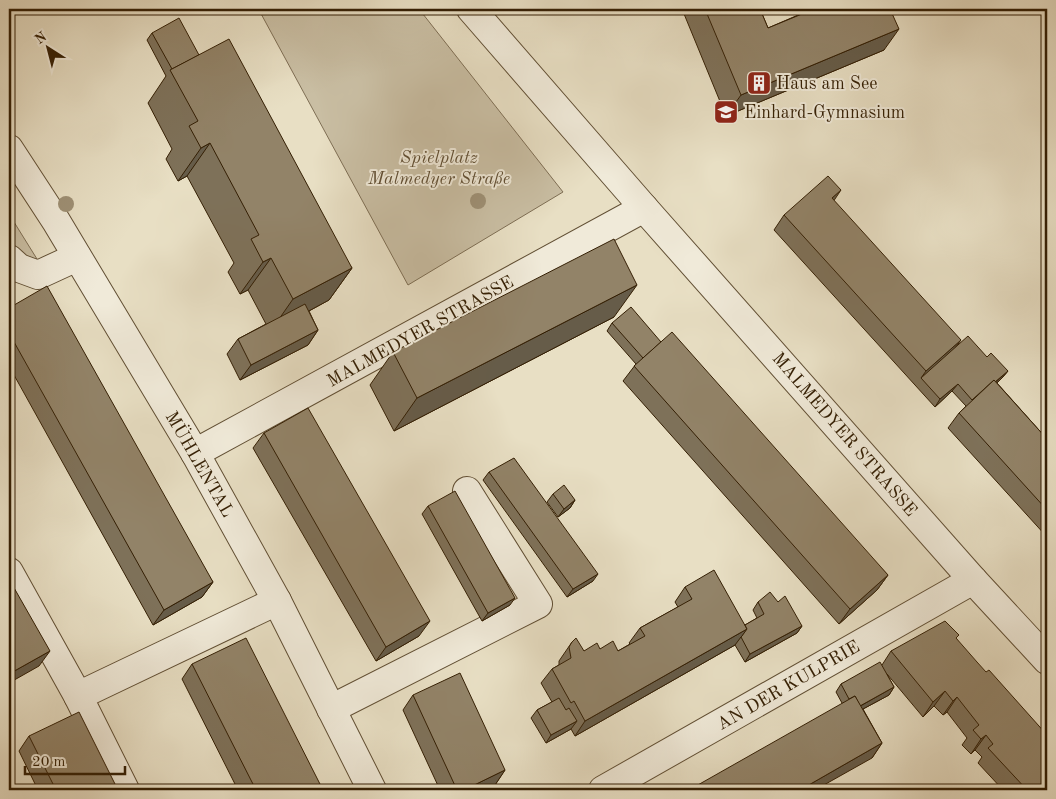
<svg xmlns="http://www.w3.org/2000/svg" width="1056" height="799" font-family="'Old Standard TT',serif">
<style>
.green{fill:#c9bea3;stroke:#7e6e54}
.lines{fill:none;stroke-linecap:round;stroke-linejoin:round}
.minor-casing{stroke:#614f34;stroke-width:30}
.minor{stroke:#f0ead9;stroke-width:28}
.tree{fill:#9e9075}
.wall{fill:#7e7159;stroke:#341f04}
.shaded-wall{fill:#665c49;stroke:#341f04}
.building{fill:#928368;stroke:#341f04}
.labels{text-anchor:middle;stroke-width:4;stroke-linejoin:round;paint-order:stroke}
.poi-label{font-size:18px;fill:#341f04;stroke:#f0ead9;text-anchor:start}
.park-label{font-size:18px;font-style:italic;fill:#614f34;stroke:#f0ead9}
.street-label{font-size:18px;fill:#341f04;stroke:#f0ead9}
</style>
<rect width="100%" height="100%" fill="#e8dfc4"/>
<filter id="stains"><feTurbulence type="fractalNoise" baseFrequency=".004" numOctaves="4"/><feColorMatrix values="0 0 0 0 .2 0 0 0 0 .09 0 0 0 0 .02 0 0 0 .5 -.17"/></filter>
<radialGradient id="worn" r=".72"><stop offset=".6" stop-color="#630" stop-opacity="0"/><stop offset="1" stop-color="#630" stop-opacity=".3"/></radialGradient>
<g class="green">
<polygon points="261,9 419,9 563,192 408,285 259,10"/>
<polygon points="9,214 37,259 31,261 9,247"/>
</g>
<g class="lines">
<defs>
<g id="minor">
<polyline points="471,9 644,208 973,580 1047,660"/>
<polyline points="9,149 56,221 195,453 277,601 372,790"/>
<polyline points="9,259 19,268 38,275 77,257"/>
<polyline points="195,453 644,208"/>
<polyline points="9,572 78,696 125,790"/>
<polyline points="78,696 277,601"/>
<polyline points="331,709 538,604 467,491"/>
<polyline points="603,790 973,580"/>
</g>
</defs>
<use href="#minor" class="minor-casing"/>
<use href="#minor" class="minor"/>
</g>
<g class="tree">
<circle cx="478" cy="201" r="8"/>
<circle cx="66" cy="204" r="8"/>
</g>
<g class="wall">
<polygon points="682,9 760,9 768,28 812,9 890,9 884,50 726,116"/>
<polygon points="152,33 199,55 352,268 329,300 309,311 318,330 308,345 240,380 227,354 238,339 266,324 248,290 240,294 228,272 234,263 187,176 178,181 166,159 172,149 148,103 166,76 147,40"/>
<polygon points="834,201 956,347 987,357 1008,371 1002,378 997,383 1047,439 1047,537 948,428 959,413 966,406 952,391 935,407 774,230 784,215"/>
<polygon points="9,308 213,582 202,597 153,625 9,366"/>
<polygon points="614,317 394,431 370,385 393,352"/>
<polygon points="612,323 661,342 888,575 877,590 839,624 623,381 636,364 607,331"/>
<polygon points="264,433 419,636 376,661 253,448"/>
<polygon points="489,472 593,581 567,597 483,480"/>
<polygon points="553,494 575,500 570,508 558,517 547,502"/>
<polygon points="428,506 510,605 482,621 422,514"/>
<polygon points="685,587 745,625 757,618 753,610 758,602 778,602 802,626 797,633 745,662 735,645 575,736 571,729 546,743 531,718 537,710 552,702 541,683 552,669 559,665 559,661 572,642 584,651 600,649 618,651 630,644 629,643 640,628 678,607 675,602"/>
<polygon points="959,635 956,638 1047,790 1003,790 978,763 982,757 975,750 971,754 962,745 967,738 947,712 943,715 934,706 923,717 887,674 894,687 889,695 863,709 882,743 872,758 836,692 841,684 882,665 891,651"/>
<polygon points="192,664 323,790 238,790 182,679"/>
<polygon points="413,695 505,770 495,785 485,790 440,790 403,710"/>
<polygon points="29,736 118,790 38,790 19,751"/>
</g>
<g class="shaded-wall">
<polygon points="899,29 884,50 726,116 741,95"/>
<polygon points="210,143 187,176 178,181 201,148"/>
<polygon points="841,190 831,205 832,198"/>
<polygon points="271,258 248,290 240,294 263,262"/>
<polygon points="352,268 329,300 270,332 293,299"/>
<polygon points="637,285 614,317 394,431 417,398"/>
<polygon points="318,330 308,345 240,380 251,365"/>
<polygon points="961,340 950,355 921,378 926,371"/>
<polygon points="1008,371 1002,378 968,409 974,401"/>
<polygon points="958,384 952,391 935,407 940,399"/>
<polygon points="575,500 570,508 558,517 564,509"/>
<polygon points="598,574 593,581 567,597 573,589"/>
<polygon points="888,575 877,590 839,624 850,609"/>
<polygon points="213,582 202,597 153,625 164,610"/>
<polygon points="515,598 510,605 482,621 488,613"/>
<polygon points="430,621 419,636 376,661 386,647"/>
<polygon points="802,626 797,633 745,662 750,654"/>
<polygon points="747,629 741,638 741,637 735,645 575,736 585,721"/>
<polygon points="50,651 39,666 9,683 9,674"/>
<polygon points="894,687 889,695 850,716 855,709"/>
<polygon points="945,691 934,706 923,717 933,702"/>
<polygon points="957,697 947,712 943,715 953,701"/>
<polygon points="577,721 571,729 546,743 551,735"/>
<polygon points="986,735 975,750 971,754 981,739"/>
<polygon points="882,743 872,758 815,790 800,790"/>
<polygon points="505,770 495,785 485,790 464,790"/>
</g>
<g class="building">
<polygon points="705,9 760,9 768,28 814,9 890,9 899,29 741,95"/>
<polygon points="179,18 199,55 172,69 152,33"/>
<polygon points="229,39 352,268 293,299 271,258 263,262 251,239 259,235 210,143 201,148 189,126 198,121 170,70"/>
<polygon points="828,176 841,190 832,198 961,340 926,371 784,215"/>
<polygon points="614,239 637,285 417,398 393,352"/>
<polygon points="47,286 213,582 164,610 9,333 9,308"/>
<polygon points="305,304 318,330 251,365 238,339"/>
<polygon points="631,307 661,342 643,358 612,323"/>
<polygon points="672,332 888,575 850,609 634,366"/>
<polygon points="968,336 987,357 991,353 1008,371 995,382 994,380 972,400 958,384 940,399 921,378"/>
<polygon points="994,380 1047,439 1047,510 959,413"/>
<polygon points="308,408 430,621 386,647 264,433"/>
<polygon points="514,458 598,574 573,589 489,472"/>
<polygon points="564,485 575,500 564,509 553,494"/>
<polygon points="455,491 515,598 488,613 428,506"/>
<polygon points="714,570 747,629 585,721 574,701 571,703 552,669 571,658 569,647 572,642 576,638 584,651 597,643 600,649 613,641 618,651 645,636 640,628 692,599 685,587"/>
<polygon points="9,579 50,651 9,674"/>
<polygon points="770,592 778,602 785,596 802,626 750,654 741,637 742,636 747,629 745,625 764,614 758,602"/>
<polygon points="945,621 959,635 956,638 977,662 986,672 989,670 1047,735 1047,739 1046,739 1047,740 1047,790 1027,790 988,748 993,744 986,735 981,739 973,730 979,725 957,697 953,701 945,691 933,702 891,651"/>
<polygon points="246,638 323,790 256,790 192,664"/>
<polygon points="880,662 894,687 860,706 855,696 849,699 841,684"/>
<polygon points="460,673 505,770 464,790 457,790 413,695"/>
<polygon points="855,696 882,743 800,790 689,790"/>
<polygon points="559,698 566,710 569,708 577,721 551,735 537,710"/>
<polygon points="79,712 118,790 56,790 29,736"/>
</g>
<defs>
<symbol id="building-square" viewBox="-11 -11 22 22"><rect x="-9" y="-9" width="18" height="18" rx="4" fill="#8f2418" stroke="#f0ead9"/><path d="M-4-6H4V6H1V3H-1V6H-4ZM-2.5-4.3h1.7v1.8h-1.7ZM.8-4.3h1.7v1.8H.8ZM-2.5-1h1.7V.8h-1.7ZM.8-1h1.7V.8H.8Z" fill="#fff"/></symbol>
<symbol id="school-square" viewBox="-11 -11 22 22"><rect x="-9" y="-9" width="18" height="18" rx="4" fill="#8f2418" stroke="#f0ead9"/><path d="M0-5L7-2L0 1L-7-2ZM-4 1L0 2.5L4 1V4Q0 6-4 4Z" fill="#fff"/></symbol>
</defs>
<g fill-rule="evenodd">
<use href="#building-square" x="745" y="69" width="28" height="28"/>
<use href="#school-square" x="712" y="98" width="28" height="28"/>
</g>
<g class="labels">
<g class="poi-label">
<text x="776" y="89">Haus am See</text>
<text x="744" y="118">Einhard-Gymnasium</text>
</g>
<g class="park-label">
<text x="439" y="163">Spielplatz<tspan x="439" dy="21">Malmedyer Straße</tspan></text>
</g>
<g class="street-label">
<text transform="translate(420 331) rotate(-29)" y="6">MALMEDYER STRASSE</text>
<text transform="translate(845 434) rotate(49)" y="6">MALMEDYER STRASSE</text>
<text transform="translate(200 464) rotate(60)" y="6">MÜHLENTAL</text>
<text transform="translate(788 685) rotate(-30)" y="6">AN DER KULPRIE</text>
</g>
</g>
<rect width="1056" height="799" fill="none" stroke="#e8dfc4" stroke-width="30"/>
<rect x="10" y="10" width="1036" height="779" fill="none" stroke="#341f04" stroke-width="2.5"/>
<rect x="15" y="15" width="1026" height="769" fill="none" stroke="#341f04"/>
<g transform="translate(48 48) rotate(324)" stroke="#f0ead9" stroke-width="4" paint-order="stroke">
<path d="M0-4L9 19L0 12L-9 19Z" fill="#341f04"/>
<text y="-8" font-size="14" font-weight="bold" text-anchor="middle" fill="#341f04">N</text>
</g>
<path d="M25 766v8h100v-8" fill="none" stroke="#341f04" stroke-width="2.5"/>
<text x="32" y="766" font-size="15" fill="#341f04" stroke="#f0ead9" stroke-width="4" paint-order="stroke">20 m</text>
<rect width="100%" height="100%" filter="url(#stains)"/>
<rect width="100%" height="100%" fill="url(#worn)"/>
</svg>
